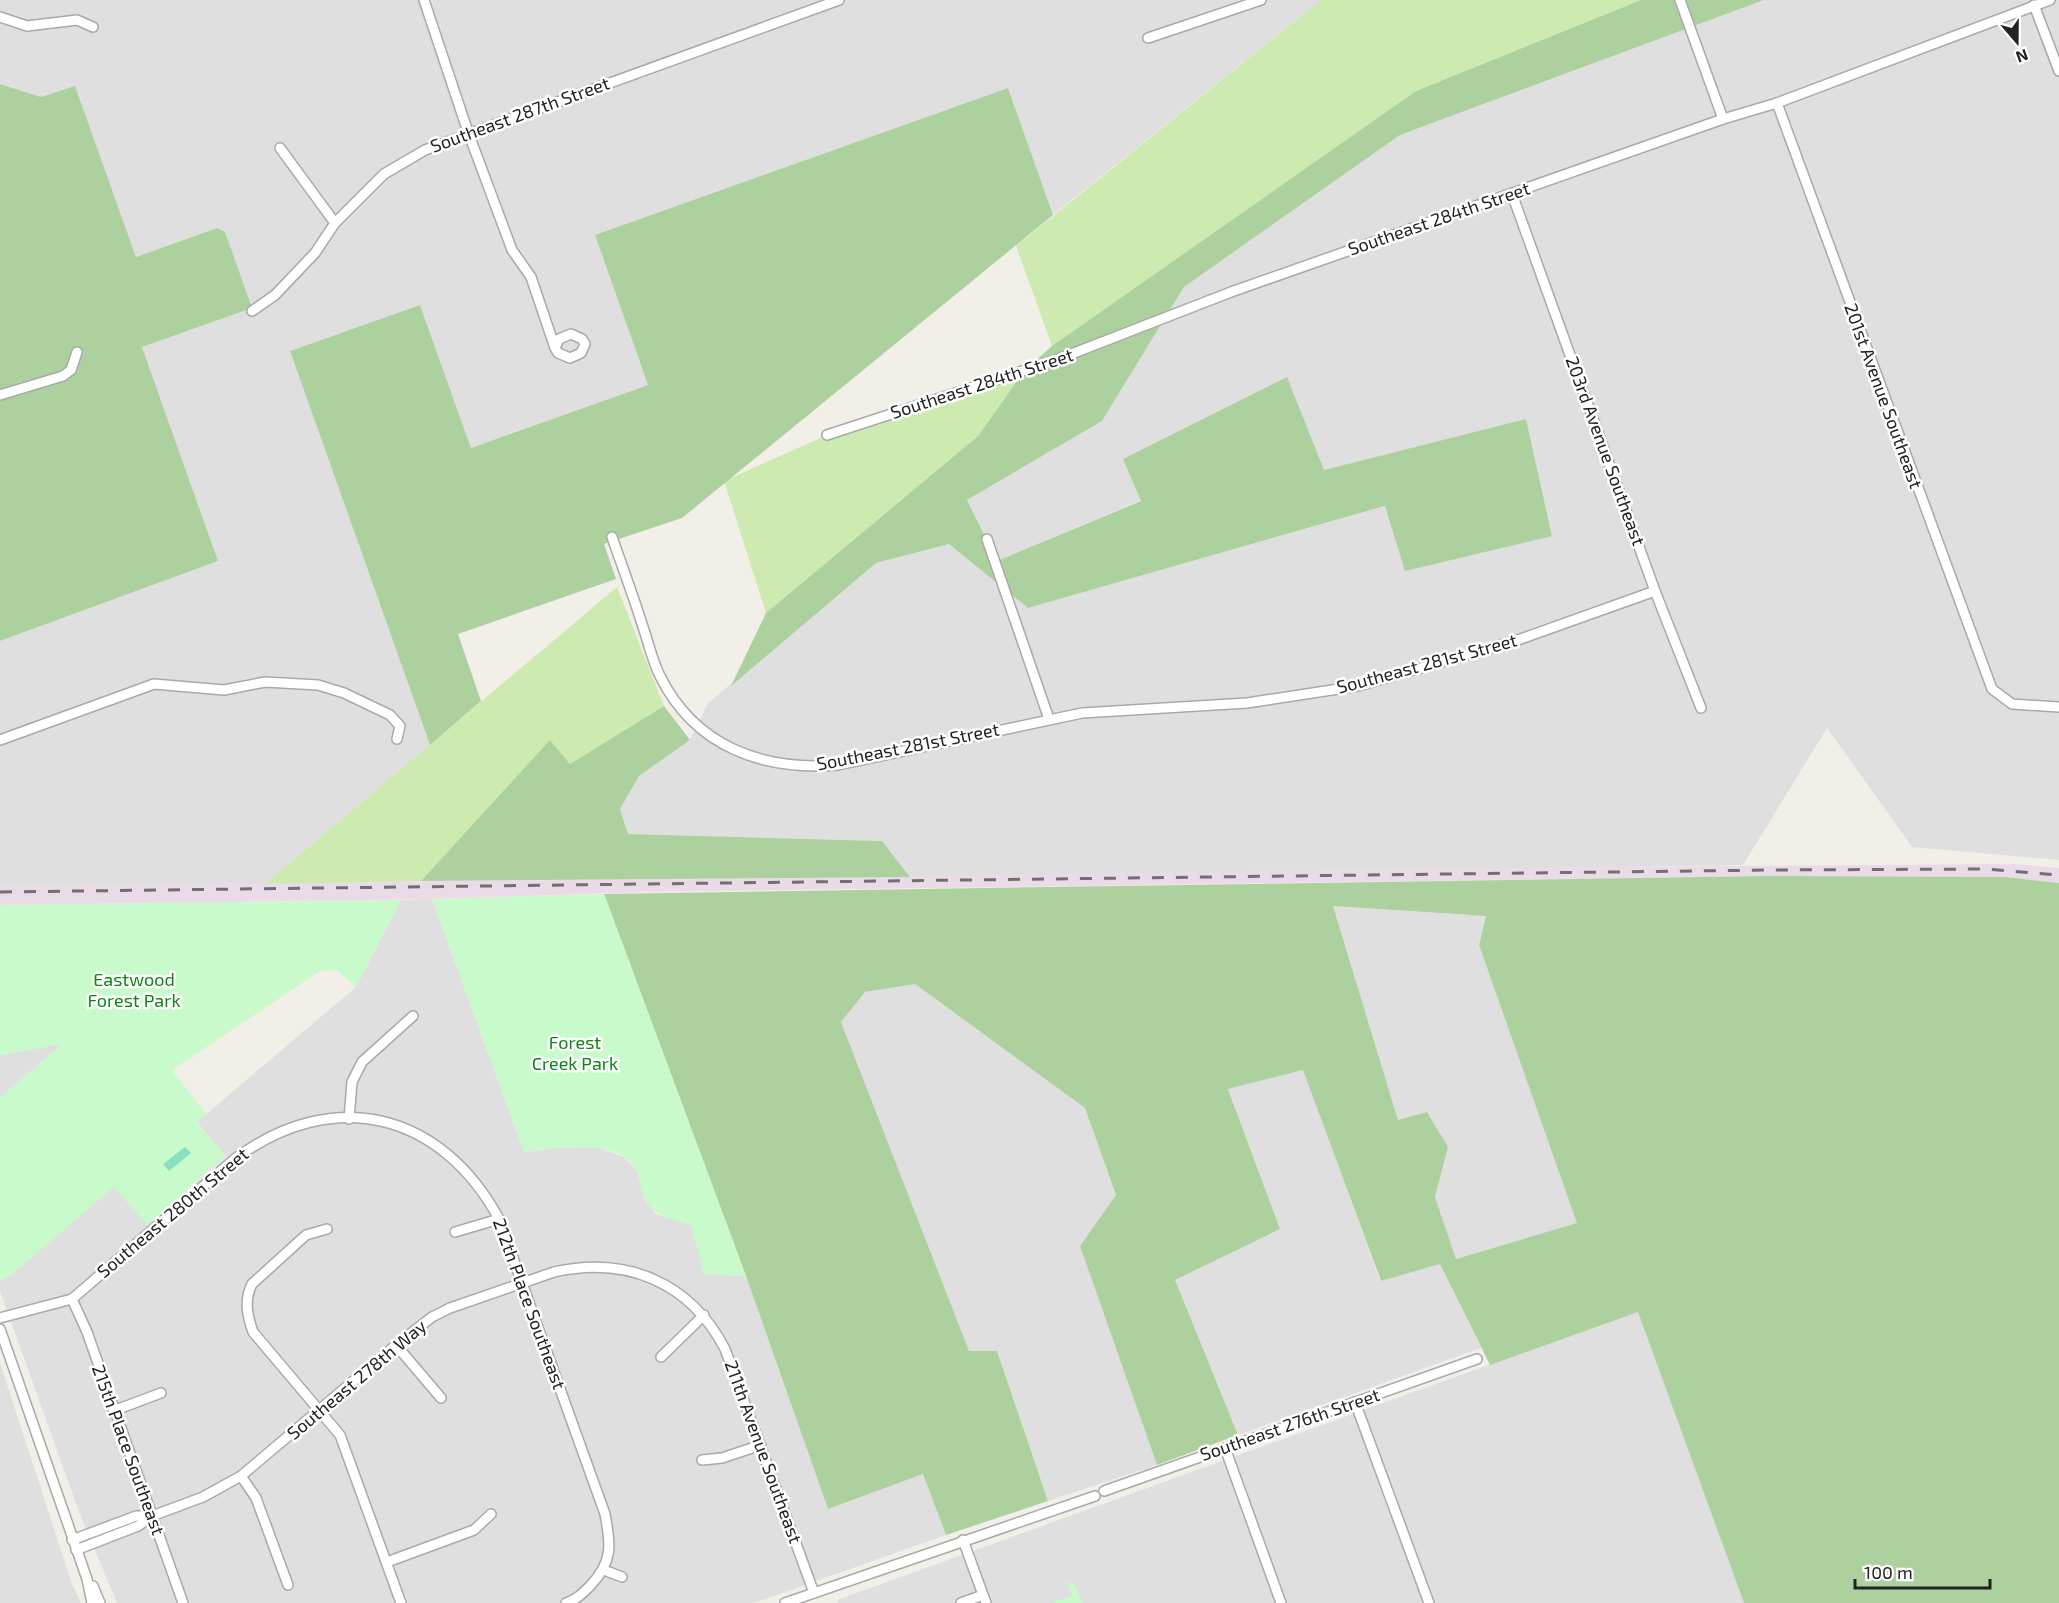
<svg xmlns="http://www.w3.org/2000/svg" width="2059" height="1603" font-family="'Exo 2',sans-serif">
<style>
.residential{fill:#e0dfdf}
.industrial{fill:#ebdbe8}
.grass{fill:#cdebb0}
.forest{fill:#add19e;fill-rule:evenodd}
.park{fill:#c8facc}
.pitch{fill:#88e0be}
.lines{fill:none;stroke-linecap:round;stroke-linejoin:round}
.minor-casing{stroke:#a9a9a9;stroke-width:12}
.minor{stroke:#fff;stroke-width:9}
.rail{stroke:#707070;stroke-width:3;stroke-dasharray:12 12;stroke-linecap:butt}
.labels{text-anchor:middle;stroke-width:5;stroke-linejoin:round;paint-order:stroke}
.street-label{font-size:18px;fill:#222;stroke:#fff}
.park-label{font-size:18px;fill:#0c8416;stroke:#fff}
</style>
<rect width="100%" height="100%" fill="#f2efe9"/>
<g class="residential">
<polygon points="0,0 1321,0 1053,215 1008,88 595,235 648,385 471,448 420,305 290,351 430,745 265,884 73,886 0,885 0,641 218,561 142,347 251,308 225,232 217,228 136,257 75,87 41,97 0,84"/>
<polygon points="1764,0 2059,0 2059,860 1912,847 1827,728 1743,865 910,877 882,841 628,834 620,809 639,776 690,740 708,703 876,563 949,544 1028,608 1386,506 1552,536 1526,420 1324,470 1123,459 1141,500 997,561 967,500 1102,421 1184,287 1400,135"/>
<polygon points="432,899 524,1152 557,1148 597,1147 624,1157 637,1170 644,1199 656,1214 691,1225 704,1274 746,1276 828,1509 923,1474 946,1535 754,1603 117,1603 79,1512 0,1291 0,1280 10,1276 114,1186 147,1225 226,1157 197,1122 356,987 401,900"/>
<polygon points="1333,906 1486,916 1479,945 1578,1223 1456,1259 1435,1197 1448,1147 1398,1120"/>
<polygon points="915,984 1085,1108 1116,1195 1080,1246 1157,1465 1048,1501 997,1351 969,1352 841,1022 865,992"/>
<polygon points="63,1043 0,1098 0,1055"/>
<polygon points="1304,1070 1380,1281 1440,1264 1481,1348 1238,1435 1174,1280 1280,1229 1228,1088"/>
<polygon points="1638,1311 1744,1603 838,1603 837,1600"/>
<polygon points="0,1363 72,1584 81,1603 0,1603"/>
</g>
<polygon class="industrial" points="2013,864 2059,868 2059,883 2006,877 1766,876 642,892 432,899 0,905 0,885 895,877 1369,869"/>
<g class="grass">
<polygon points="1321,0 1641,0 1416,91 1052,346 1016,246"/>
<polygon points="1024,371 978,436 766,613 724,481 827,435"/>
<polygon points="617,587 664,706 570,764 550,741 421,881 265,884"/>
</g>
<g class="forest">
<polygon points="1641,0 1764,0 1400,135 1184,287 1102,421 967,500 997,561 1141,501 1123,459 1287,377 1324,470 1526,419 1552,536 1405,571 1385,506 1028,608 949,544 876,563 731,686 766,613 978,436 1024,371 1052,346 1416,91"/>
<polygon points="0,84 41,97 75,86 136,257 217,228 225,232 252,308 142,347 218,561 0,641"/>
<polygon points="1008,88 1053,215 682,518 604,544 616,579 458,634 481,701 430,745 290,351 420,305 471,448 648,385 595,235"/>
<polygon points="664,706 690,740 639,776 620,809 628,834 882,841 910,877 421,881 550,740 570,764"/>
<path d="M1766,876l240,1 53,6v720h-315l-106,-291 -148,53 -50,-101 -59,17 -78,-211 -75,19 52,140 -105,51 63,155 -81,30 -77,-219 36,-51 -31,-87 -170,-124 -50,8 -24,30 128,329h28l51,150 -102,34 -23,-61 -95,35 -82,-233 -142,-382zM1333,906l153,10 -7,29 98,278 -121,36 -21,-62 13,-50 -21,-35 -29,8z"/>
</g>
<g class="park">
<path d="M604,894l142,382 -42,-2 -13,-49c-18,-6 -38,-8 -47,-27 -4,-8 -3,-19 -7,-27 -15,-34 -84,-23 -113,-19l-92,-253z"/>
<polygon points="401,900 356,987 337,970 320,971 172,1070 206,1114 197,1123 226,1156 147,1225 114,1187 10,1276 0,1280 0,1098 62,1044 0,1055 0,905"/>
<polygon points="1067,1581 1076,1586 1082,1603 1052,1603 1072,1596"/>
</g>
<polygon class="pitch" points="185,1147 191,1153 169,1171 163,1164"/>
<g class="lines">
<defs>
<g id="minor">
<polyline points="424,0 468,132 512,250 531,277 555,348 558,353 570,358 581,353 585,344 582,339 571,334 559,339 555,348"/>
<polyline points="1680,0 1723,119"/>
<polyline points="2034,5 2059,71"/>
<polyline points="0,17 27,26 77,20 93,27"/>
<polyline points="1148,38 1261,0"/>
<polyline points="1777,103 1992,689 2012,704 2059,707"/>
<polyline points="280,148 335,223"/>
<polyline points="1512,194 1655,591 1701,708"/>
<polyline points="252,311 275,295 315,253 335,223 384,174 425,150 839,0"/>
<polyline points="0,395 63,376 71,370 77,352"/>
<polyline points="827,435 1056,360 1231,292 1723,119 1777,103 2050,0"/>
<path d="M612,537c10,29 21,58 30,87 6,17 10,36 18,52 35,71 103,95 178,89l244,-52 165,-10 111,-17 157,-45 140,-50"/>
<polyline points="987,539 1049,719"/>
<polyline points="0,740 154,684 224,690 265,682 318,685 344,693 390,715 400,726 397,739"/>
<polyline points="349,1119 352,1082 362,1062 413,1016"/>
<path d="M327,1229l-21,6 -54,49c-8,16 -5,31 1,48l87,103 61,168"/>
<polyline points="455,1232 499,1219"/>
<polyline points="72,1299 87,1332 183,1603"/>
<path d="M0,1318l72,-19 164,-141c98,-72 205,-46 263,61l106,295c6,31 8,48 -15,72 -7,7 -14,14 -24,17"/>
<polyline points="0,1329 87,1579 92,1603"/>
<polyline points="396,1345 441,1398"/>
<polyline points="661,1357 704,1315"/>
<polyline points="1355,1402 1429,1603"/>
<polyline points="113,1411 161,1393"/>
<polyline points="1225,1448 1281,1603"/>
<polyline points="702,1460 722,1458 761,1445"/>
<polyline points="241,1476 256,1498 288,1585"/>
<polyline points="1104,1491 1477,1359"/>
<polyline points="72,1540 136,1516 152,1516"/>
<polyline points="963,1540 986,1603"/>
<path d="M76,1550l62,-24 14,-10 51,-19 38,-21 155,-131 36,-28 18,-9 104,-36c73,-16 136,10 171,77l89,244"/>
<polyline points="387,1562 474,1530 491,1514"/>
<polyline points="604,1570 622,1577"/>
<polyline points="93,1586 100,1603"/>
<polyline points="785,1603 1095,1496"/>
<polyline points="961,1603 983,1595"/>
</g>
</defs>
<use href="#minor" class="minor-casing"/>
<use href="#minor" class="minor"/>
<polyline class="rail" points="0,892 1771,870 1985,869 2059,875"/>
</g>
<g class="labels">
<g class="street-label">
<text transform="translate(520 115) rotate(-20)" y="6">Southeast 287th Street</text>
<text transform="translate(1439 219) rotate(-19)" y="6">Southeast 284th Street</text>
<text transform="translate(982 384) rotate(-18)" y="6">Southeast 284th Street</text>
<text transform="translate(1883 396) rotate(70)" y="6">201st Avenue Southeast</text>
<text transform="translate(1605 451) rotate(70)" y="6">203rd Avenue Southeast</text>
<text transform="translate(1427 664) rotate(-15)" y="6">Southeast 281st Street</text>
<text transform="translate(908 747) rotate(-11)" y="6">Southeast 281st Street</text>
<text transform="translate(173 1213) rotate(-40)" y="6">Southeast 280th Street</text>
<text transform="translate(529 1304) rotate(70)" y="6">212th Place Southeast</text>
<text transform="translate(357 1380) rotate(-40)" y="6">Southeast 278th Way</text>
<text transform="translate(1290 1425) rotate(-19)" y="6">Southeast 276th Street</text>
<text transform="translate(128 1450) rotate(70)" y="6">215th Place Southeast</text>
<text transform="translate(763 1452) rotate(70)" y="6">211th Avenue Southeast</text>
</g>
<g class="park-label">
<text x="134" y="986">Eastwood<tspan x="134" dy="21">Forest Park</tspan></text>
<text x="575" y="1049">Forest<tspan x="575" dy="21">Creek Park</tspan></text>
</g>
</g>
<g transform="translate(2017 42) rotate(160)" stroke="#ffffff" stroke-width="4.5" paint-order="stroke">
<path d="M0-4.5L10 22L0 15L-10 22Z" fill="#222222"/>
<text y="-9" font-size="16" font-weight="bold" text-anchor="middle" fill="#222222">N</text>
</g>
<path d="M1855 1579v9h135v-9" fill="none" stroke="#222222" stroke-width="3"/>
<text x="1864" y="1579" font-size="18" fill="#222222" stroke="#ffffff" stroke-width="4.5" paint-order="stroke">100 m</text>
</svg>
